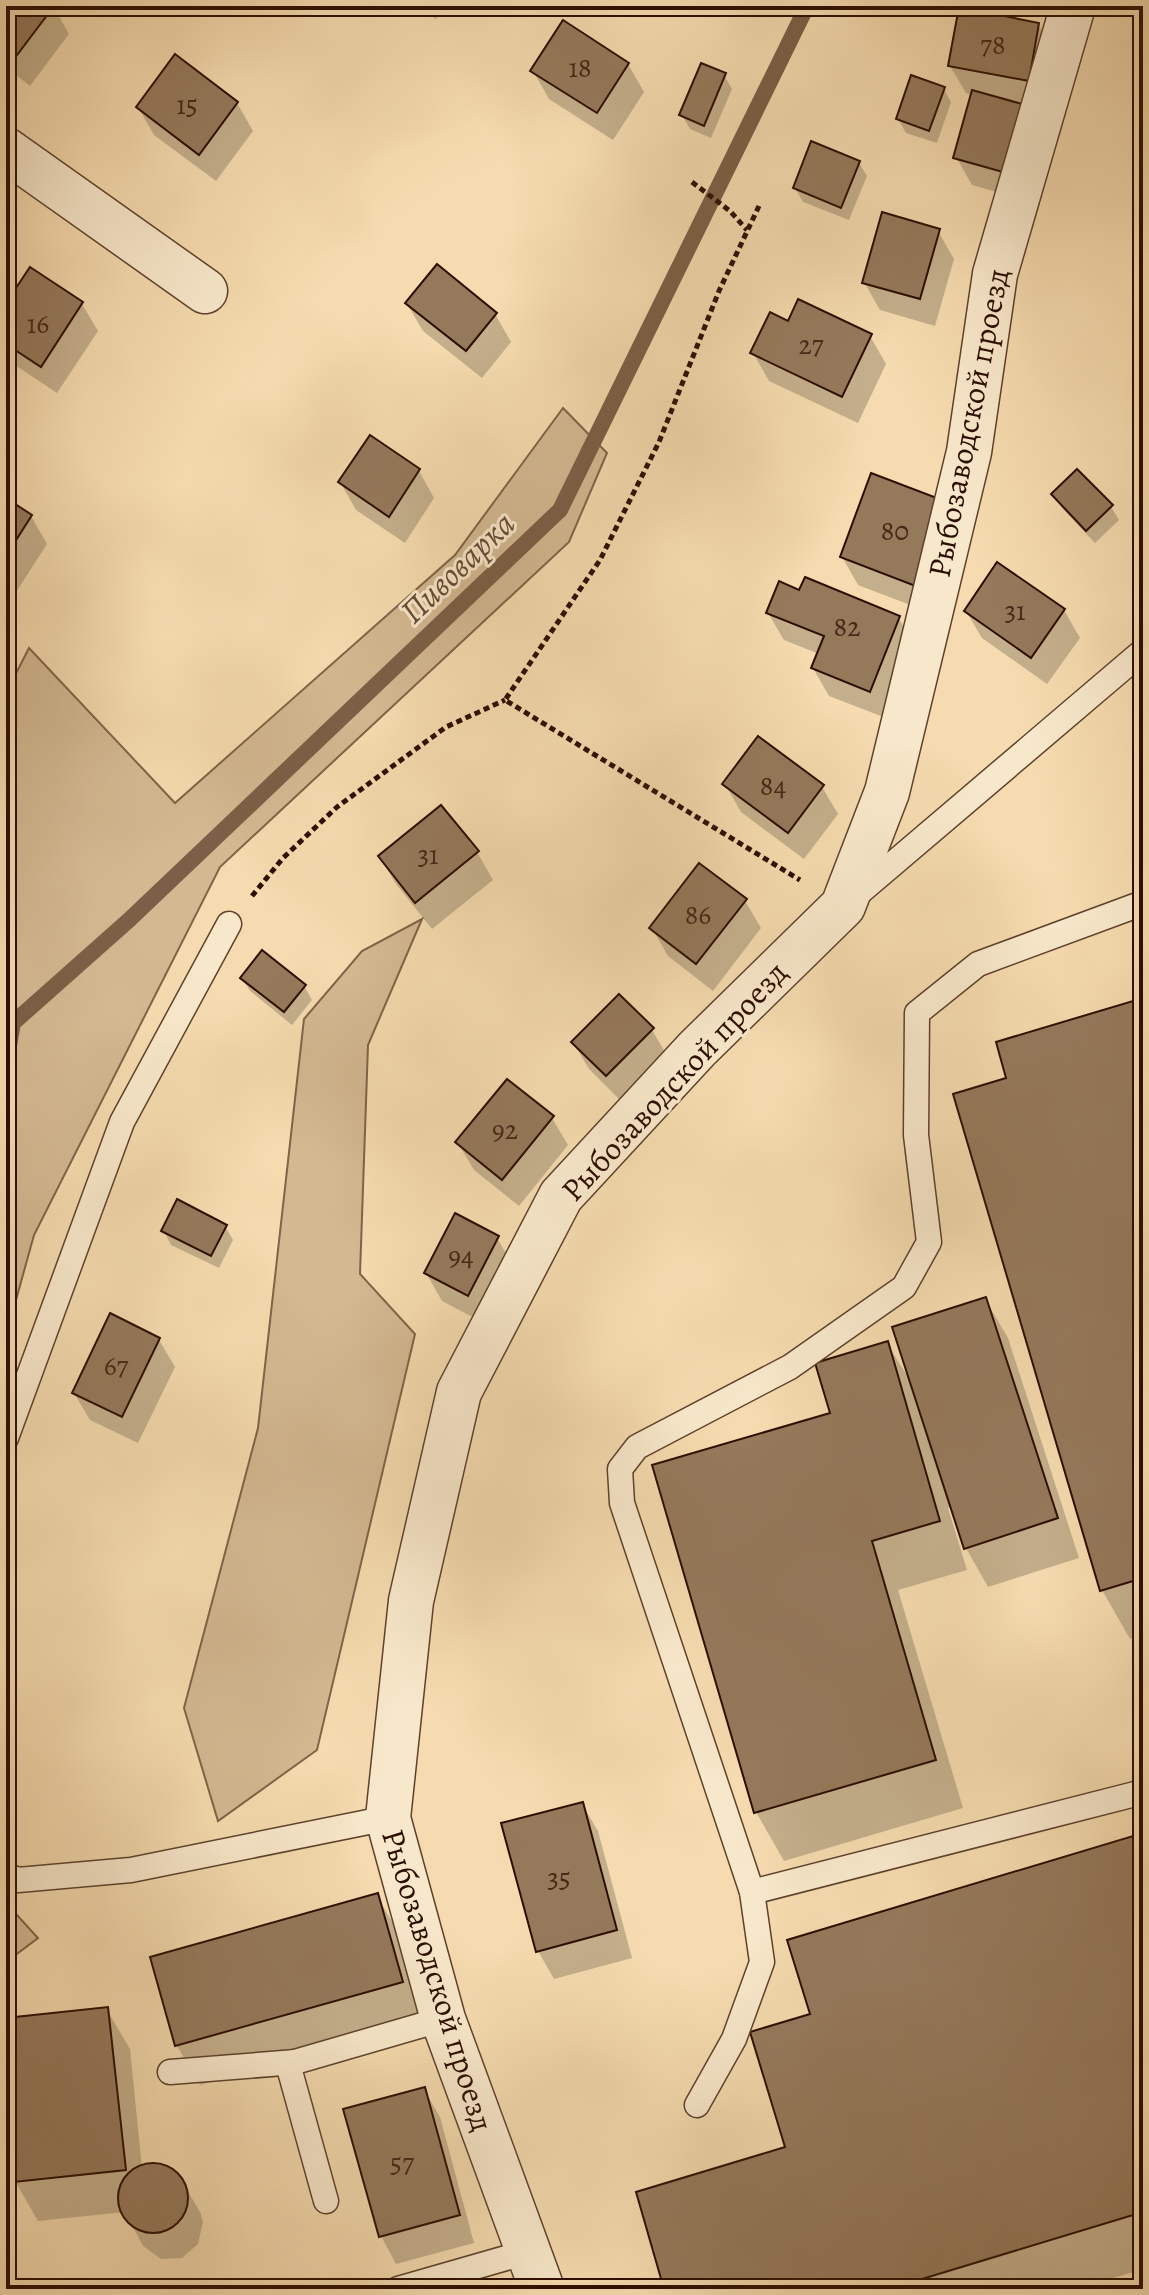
<svg xmlns="http://www.w3.org/2000/svg" width="1149" height="2295" font-family="Alegreya,serif">
<style>
.green{fill:#d3b891;stroke:#806348;stroke-width:2}
.shadow{fill:#0003}
.lines{fill:none;stroke-linecap:round;stroke-linejoin:round}
.stream{stroke:#7c5f46;stroke-width:16}
.building{fill:#95795b;stroke:#2c0e00;stroke-width:2}
.lane-casing{stroke:#5e412c;stroke-width:27}
.street-casing{stroke:#5e412c;stroke-width:47}
.path{stroke:#2c0e00;stroke-width:5;stroke-dasharray:6 4;stroke-linecap:butt}
.lane{stroke:#f8e8cb;stroke-width:24}
.street{stroke:#f8e8cb;stroke-width:44}
.labels{text-anchor:middle;stroke-width:6;stroke-linejoin:round;paint-order:stroke}
.number-label{font-size:28px;fill:#462917}
.street-label{font-size:32px;fill:#2c0e00;stroke:#f8e8cb}
.water-label{font-size:34px;font-style:italic;fill:#684b34;stroke:#f8e8cb}
</style>
<rect width="100%" height="100%" fill="#f5dbaf"/>
<filter id="stains"><feTurbulence type="fractalNoise" baseFrequency=".0025" numOctaves="4"/><feColorMatrix values="0 0 0 0 .2 0 0 0 0 .09 0 0 0 0 .02 0 0 0 .5 -.17"/></filter>
<radialGradient id="worn" r=".72"><stop offset=".6" stop-color="#630" stop-opacity="0"/><stop offset="1" stop-color="#630" stop-opacity=".3"/></radialGradient>
<g class="green">
<polygon points="563,408 607,453 569,542 220,867 34,1235 6,1336 6,693 29,648 175,803 455,555"/>
<polygon points="422,919 368,1045 360,1274 415,1334 317,1750 218,1821 184,1708 258,1428 304,1019 362,951"/>
<polygon points="6,1903 38,1938 6,1962"/>
</g>
<g class="shadow">
<polygon points="6,6 53,6 69,34 30,86 6,67"/>
<polygon points="416,6 444,6 436,19"/>
<polygon points="1038,24 1054,52 1044,108 1019,103 1018,198 972,185 956,157 972,95 966,93 950,66"/>
<polygon points="628,64 644,92 613,140 549,99 533,71"/>
<polygon points="724,75 732,89 711,138 690,129 682,115"/>
<polygon points="943,88 951,102 937,143 906,133 898,119"/>
<polygon points="237,103 253,131 216,181 154,135 138,107"/>
<polygon points="859,163 867,176 849,220 803,202 795,188"/>
<polygon points="938,231 954,259 935,326 880,310 864,282"/>
<polygon points="82,304 98,331 57,393 6,359 6,307"/>
<polygon points="407,304 495,314 511,342 482,378 423,331"/>
<polygon points="788,323 870,336 886,364 858,423 769,381 753,353"/>
<polygon points="419,471 434,498 405,543 356,510 340,482"/>
<polygon points="872,476 934,614 858,585 842,557"/>
<polygon points="1054,494 1111,507 1119,520 1095,543 1062,508"/>
<polygon points="6,500 31,516 47,544 11,600 6,596"/>
<polygon points="801,593 898,617 914,645 886,718 829,696 813,668 819,654 784,640 768,613"/>
<polygon points="1064,610 1080,638 1047,684 982,638 966,611"/>
<polygon points="725,784 822,787 838,814 804,859 741,812"/>
<polygon points="477,852 493,880 432,929 396,884 380,857"/>
<polygon points="745,901 761,928 713,991 668,956 652,928"/>
<polygon points="242,978 304,986 312,1000 292,1025 250,991"/>
<polygon points="1143,1000 1143,1635 1130,1639 1102,1590 1008,1079"/>
<polygon points="652,1030 668,1057 623,1103 589,1069 573,1042"/>
<polygon points="552,1118 568,1145 519,1206 474,1170 458,1143"/>
<polygon points="225,1226 233,1240 219,1268 171,1245 164,1231"/>
<polygon points="497,1238 513,1265 484,1323 442,1301 426,1273"/>
<polygon points="985,1299 1008,1338 1079,1558 988,1587 966,1548 952,1507 948,1508 967,1570 898,1590 963,1808 784,1861 756,1812 832,1414 887,1344 912,1383"/>
<polygon points="159,1340 175,1367 138,1443 90,1420 74,1393"/>
<polygon points="582,1804 598,1831 632,1958 554,1979 538,1951"/>
<polygon points="1143,1835 1143,2269 1077,2289 666,2289 788,2148 813,2015"/>
<polygon points="377,1896 400,1935 424,2022 200,2085 177,2046 153,1959"/>
<polygon points="107,2010 130,2049 142,2168 157,2165 168,2168 183,2183 200,2212 203,2222 198,2244 182,2258 161,2259 143,2246 125,2212 38,2221 15,2181 6,2089 6,2020"/>
<polygon points="424,2090 440,2117 474,2243 396,2264 381,2236"/>
</g>
<g class="lines">
<polyline class="stream" points="6,1062 13,1023 129,920 560,510 807,6"/>
</g>
<g class="building">
<polygon points="6,6 54,6 14,59 6,53"/>
<polygon points="959,7 1039,23 1029,81 948,66"/>
<polygon points="563,20 629,63 597,113 530,71"/>
<polygon points="175,54 238,102 199,155 136,107"/>
<polygon points="701,63 726,73 704,126 679,115"/>
<polygon points="911,75 945,87 929,131 896,119"/>
<polygon points="972,90 1022,104 1003,172 953,158"/>
<polygon points="811,141 860,161 841,208 793,188"/>
<polygon points="882,212 940,229 920,299 862,283"/>
<polygon points="437,264 497,313 466,351 405,303"/>
<polygon points="30,267 83,302 41,367 6,344 6,303"/>
<polygon points="798,299 872,334 842,397 750,353 770,312 788,321"/>
<polygon points="370,435 420,469 389,517 338,482"/>
<polygon points="1077,469 1113,505 1086,531 1051,494"/>
<polygon points="871,473 950,503 918,587 840,557"/>
<polygon points="6,498 32,515 6,556"/>
<polygon points="997,562 1065,609 1031,658 964,611"/>
<polygon points="805,577 900,616 870,692 811,668 824,636 766,613 779,581 799,590"/>
<polygon points="758,736 824,785 788,833 722,784"/>
<polygon points="441,805 479,851 415,903 378,856"/>
<polygon points="699,863 747,899 696,964 649,928"/>
<polygon points="262,950 306,985 284,1012 240,978"/>
<polygon points="619,994 654,1028 606,1076 571,1042"/>
<polygon points="1143,998 1143,1578 1100,1591 953,1094 1006,1078 996,1042"/>
<polygon points="507,1079 554,1116 502,1180 455,1142"/>
<polygon points="177,1199 227,1225 211,1256 161,1231"/>
<polygon points="455,1213 499,1236 468,1296 424,1273"/>
<polygon points="986,1297 1058,1518 964,1549 892,1327"/>
<polygon points="110,1313 160,1338 122,1417 72,1393"/>
<polygon points="888,1341 940,1521 872,1541 936,1760 754,1813 652,1465 830,1413 815,1363"/>
<polygon points="583,1802 617,1930 536,1952 501,1823"/>
<polygon points="1143,1833 1143,2212 889,2289 664,2289 636,2192 785,2147 750,2032 810,2014 787,1940"/>
<polygon points="378,1893 403,1982 175,2046 150,1957"/>
<polygon points="108,2007 126,2170 14,2182 6,2108 6,2018"/>
<polygon points="425,2087 460,2215 379,2237 343,2109"/>
<circle cx="153" cy="2198" r="35"/>
</g>
<g class="lines">
<defs>
<g id="lane">
<polyline points="854,897 1143,651"/>
<polyline points="6,1438 122,1122 229,924"/>
<polyline points="6,1875 18,1880 131,1870 388,1818"/>
<polyline points="752,1892 1143,1792"/>
<polyline points="170,2072 296,2062"/>
<polyline points="697,2105 734,2039 762,1962 752,1892 622,1503 620,1469 637,1447 790,1367 904,1287 929,1242 916,1135 917,1013 978,964 1143,903"/>
<polyline points="326,2201 288,2064 443,2019"/>
<polyline points="398,2289 527,2252"/>
</g>
<g id="street">
<polyline points="6,150 205,291"/>
<polyline points="542,2289 443,2019 388,1818 411,1601 459,1392 561,1196 697,1049 843,906 887,792 969,452 995,274 1073,6"/>
</g>
</defs>
<use href="#lane" class="lane-casing"/>
<use href="#street" class="street-casing"/>
<g class="path">
<polyline points="692,182 730,211 747,230"/>
<polyline points="759,206 719,291 659,442 600,560 505,700 800,880"/>
<polyline points="252,896 283,858 337,807 446,727 505,700"/>
</g>
<use href="#lane" class="lane"/>
<use href="#street" class="street"/>
</g>
<g class="labels">
<g class="number-label">
<text x="993" y="54">78</text>
<text x="580" y="77">18</text>
<text x="187" y="114">15</text>
<text x="38" y="333">16</text>
<text x="811" y="354">27</text>
<text x="895" y="540">80</text>
<text x="1015" y="620">31</text>
<text x="847" y="636">82</text>
<text x="773" y="795">84</text>
<text x="428" y="864">31</text>
<text x="698" y="924">86</text>
<text x="505" y="1139">92</text>
<text x="461" y="1265">94</text>
<text x="116" y="1375">67</text>
<text x="559" y="1887">35</text>
<text x="402" y="2172">57</text>
</g>
<g class="street-label">
<text transform="translate(968 423) rotate(-79)" y="11">Рыбозаводской проезд</text>
<text transform="translate(674 1081) rotate(-47)" y="11">Рыбозаводской проезд</text>
<text transform="translate(438 1980) rotate(73)" y="11">Рыбозаводской проезд</text>
</g>
<g class="water-label">
<text transform="translate(457 567) rotate(-44)" y="12">Пивоварка</text>
</g>
</g>
<rect width="1149" height="2295" fill="none" stroke="#f5dbaf" stroke-width="32"/>
<rect x="8" y="8" width="1133" height="2279" fill="none" stroke="#2c0e00" stroke-width="4"/>
<rect x="16" y="16" width="1117" height="2263" fill="none" stroke="#2c0e00" stroke-width="2"/>
<rect width="100%" height="100%" filter="url(#stains)"/>
<rect width="100%" height="100%" fill="url(#worn)"/>
</svg>
